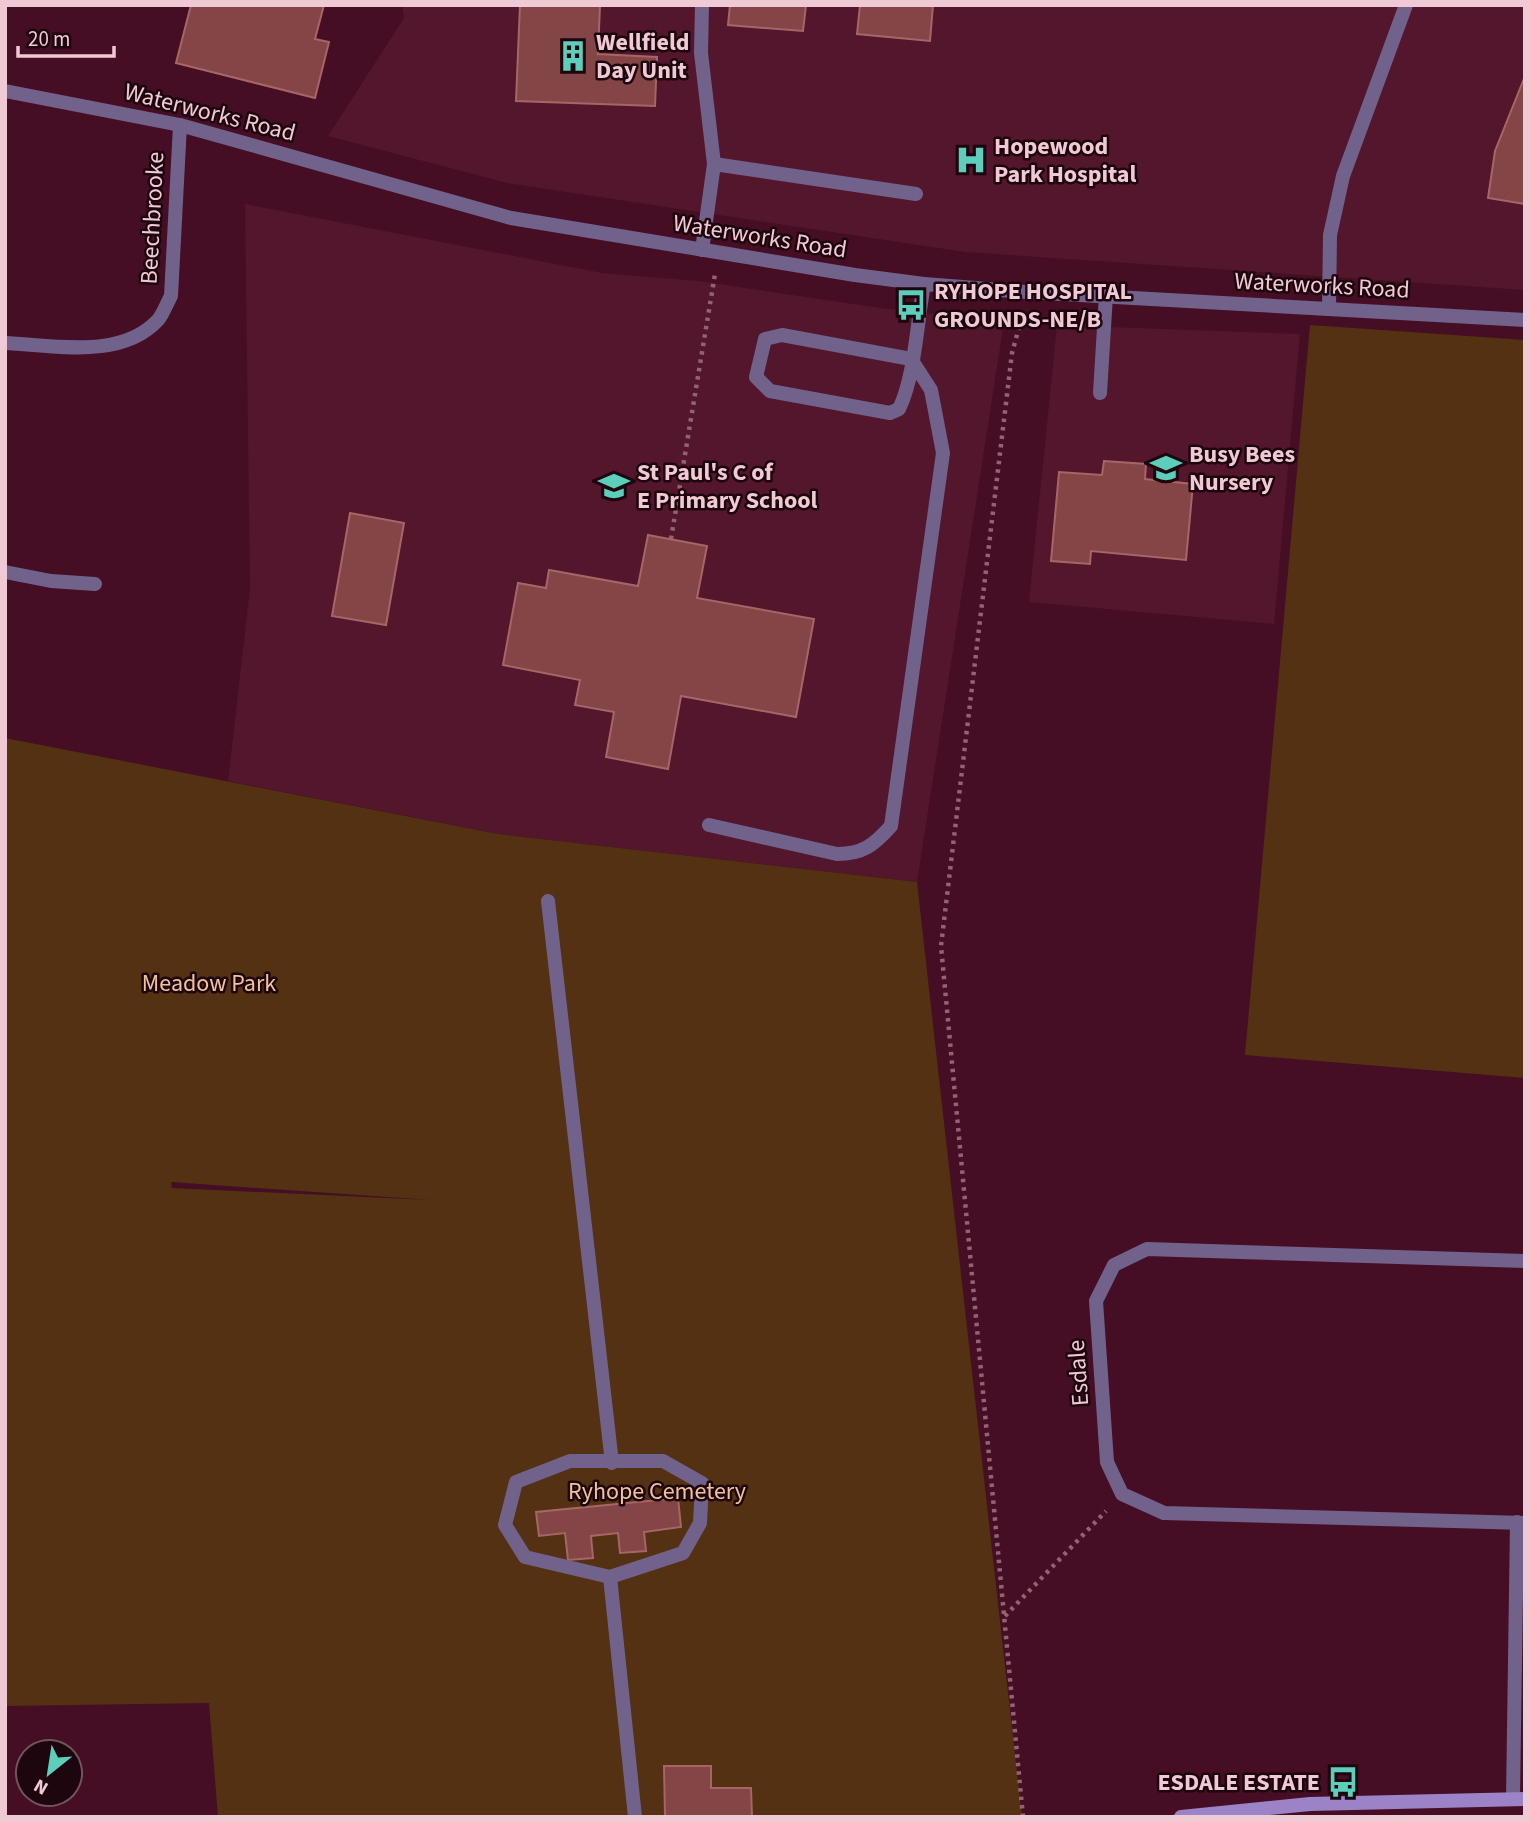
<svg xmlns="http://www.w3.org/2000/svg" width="1530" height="1822" font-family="'Source Sans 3',sans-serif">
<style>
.built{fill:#53162d}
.green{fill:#533112;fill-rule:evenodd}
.building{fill:#834545;stroke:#a76665;stroke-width:2}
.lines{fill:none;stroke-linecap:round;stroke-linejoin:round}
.path{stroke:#916373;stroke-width:4.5;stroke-dasharray:3.5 5;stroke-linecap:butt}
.lane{stroke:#71628c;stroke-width:14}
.street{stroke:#71628c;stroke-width:14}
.secondary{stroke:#9c83c7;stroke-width:14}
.labels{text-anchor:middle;stroke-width:5;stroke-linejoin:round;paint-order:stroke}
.poi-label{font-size:24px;font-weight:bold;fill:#efcad4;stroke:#1d060e;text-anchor:start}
.street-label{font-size:24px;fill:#efcad4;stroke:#1d060e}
.park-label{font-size:24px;fill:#efc29d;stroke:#1d060e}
</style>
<rect width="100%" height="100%" fill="#450e24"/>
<g class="built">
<polygon points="402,5 1525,5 1525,290 965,252 507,183 328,136 404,18"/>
<polygon points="245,204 602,273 699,281 880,308 1004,322 917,882 498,834 228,781 250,589"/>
<polygon points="1057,325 1300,334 1274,624 1029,602"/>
</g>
<g class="green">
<polygon points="1310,325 1525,340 1525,1078 1245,1055"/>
<path d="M5,738l493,96 419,48 105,935h-804l-9,-114 -204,3zM171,1182l260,18 -259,-12z"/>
</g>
<g class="building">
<polygon points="191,5 324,5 315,39 329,42 315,98 176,63"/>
<polygon points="520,5 600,5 598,54 657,57 655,106 516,101"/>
<polygon points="730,5 806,5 803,31 728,25"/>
<polygon points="860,5 933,5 930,41 857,34"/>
<polygon points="1525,76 1525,204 1488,198 1495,151"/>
<polygon points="1104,461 1146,464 1145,479 1193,484 1186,560 1091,551 1090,564 1051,561 1059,472 1102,475"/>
<polygon points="350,513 404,523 386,625 332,616"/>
<polygon points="648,535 707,546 697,598 814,619 796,717 681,696 668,769 606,757 614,712 575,705 580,680 503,665 518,583 546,588 549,570 638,586"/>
<polygon points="678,1498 681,1527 644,1532 646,1551 620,1553 618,1533 591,1536 593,1558 568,1560 565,1533 539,1536 536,1512"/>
<polygon points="664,1766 711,1766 711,1788 751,1788 752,1817 665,1817"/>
</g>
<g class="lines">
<g class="path">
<polyline points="671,539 715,274"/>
<polyline points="1005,1616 1106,1511"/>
<polyline points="1023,1817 941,946 1012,353 1023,313"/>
</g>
<g class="lane">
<polyline points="714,164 916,194"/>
<polyline points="702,250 714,164 701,53 702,5"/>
<polyline points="1329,308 1330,235 1343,176 1406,5"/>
<polyline points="1100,393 1106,295"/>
<path d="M709,825l128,29c26,0 37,-9 54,-28l52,-373 -12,-63 -20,-31 -129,-24 -17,4 -9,38 14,14 120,22 9,-4c16,-33 18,-87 25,-125"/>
<polyline points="548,901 612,1463"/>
<polygon points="570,1461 663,1461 702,1483 700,1523 683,1553 610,1577 525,1557 505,1525 516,1482"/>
<polyline points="610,1577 635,1817"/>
</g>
<g class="street">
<polyline points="5,91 180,125 511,218 855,275 924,284 1026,292 1525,320"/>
<path d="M5,343c49,2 116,17 153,-23 5,-6 9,-17 13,-24l9,-171"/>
<polyline points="5,572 51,581 95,584"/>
<polyline points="1525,1261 1147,1249 1114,1265 1096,1301 1107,1462 1122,1494 1164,1513 1525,1523"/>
<polyline points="1513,1799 1517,1522"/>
</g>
<polyline class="secondary" points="1181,1817 1310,1804 1525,1799"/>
</g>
<defs>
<symbol id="building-bare" viewBox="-9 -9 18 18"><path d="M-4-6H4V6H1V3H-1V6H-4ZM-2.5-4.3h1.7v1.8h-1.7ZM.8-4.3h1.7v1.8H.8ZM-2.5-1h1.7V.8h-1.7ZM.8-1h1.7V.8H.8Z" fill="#5ccebb" stroke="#1d060e" stroke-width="2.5" paint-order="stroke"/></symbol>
<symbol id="hospital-bare" viewBox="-9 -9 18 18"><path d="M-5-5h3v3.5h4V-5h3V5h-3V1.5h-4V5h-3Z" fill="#5ccebb" stroke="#1d060e" stroke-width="2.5" paint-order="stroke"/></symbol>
<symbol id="bus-bare" viewBox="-9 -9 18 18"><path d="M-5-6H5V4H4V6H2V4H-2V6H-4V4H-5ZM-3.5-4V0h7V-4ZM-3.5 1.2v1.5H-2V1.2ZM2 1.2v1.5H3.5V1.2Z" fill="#5ccebb" stroke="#1d060e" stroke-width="2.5" paint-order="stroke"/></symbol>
<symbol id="school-bare" viewBox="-9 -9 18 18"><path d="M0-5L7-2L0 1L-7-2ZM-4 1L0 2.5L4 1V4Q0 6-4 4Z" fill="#5ccebb" stroke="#1d060e" stroke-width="2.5" paint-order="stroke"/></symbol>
</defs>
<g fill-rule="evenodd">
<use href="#building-bare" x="551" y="34" width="44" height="44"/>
<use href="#hospital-bare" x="949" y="138" width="44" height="44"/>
<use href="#bus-bare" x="889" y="283" width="44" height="44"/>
<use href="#school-bare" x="1144" y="446" width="44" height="44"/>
<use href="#school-bare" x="592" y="464" width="44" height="44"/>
<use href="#bus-bare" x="1321" y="1760" width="44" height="44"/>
</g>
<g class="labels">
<g class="poi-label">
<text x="596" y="50">Wellfield<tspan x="596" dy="28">Day Unit</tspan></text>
<text x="994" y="154">Hopewood<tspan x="994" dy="28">Park Hospital</tspan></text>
<text x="934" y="299">RYHOPE HOSPITAL<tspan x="934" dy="28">GROUNDS-NE/B</tspan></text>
<text x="1189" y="462">Busy Bees<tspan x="1189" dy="28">Nursery</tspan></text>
<text x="637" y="480">St Paul's C of<tspan x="637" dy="28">E Primary School</tspan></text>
<text x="1320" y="1790" text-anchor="end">ESDALE ESTATE</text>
</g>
<g class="street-label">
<text transform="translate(210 112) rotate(14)" y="8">Waterworks Road</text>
<text transform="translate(152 218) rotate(-87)" y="8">Beechbrooke</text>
<text transform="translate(760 236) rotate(9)" y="8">Waterworks Road</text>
<text transform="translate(1322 285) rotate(3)" y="8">Waterworks Road</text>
<text transform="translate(1078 1373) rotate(-94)" y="8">Esdale</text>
</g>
<g class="park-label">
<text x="209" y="991">Meadow Park</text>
<text x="657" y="1499">Ryhope Cemetery</text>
</g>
</g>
<rect width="1530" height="1822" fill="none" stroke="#efcad4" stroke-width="14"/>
<g transform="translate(49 1773) rotate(210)"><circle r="33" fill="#1d060e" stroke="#71545d" stroke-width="2"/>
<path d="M0-5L12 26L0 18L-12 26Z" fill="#5ccebb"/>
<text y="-10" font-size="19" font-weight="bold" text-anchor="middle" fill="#efcad4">N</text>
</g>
<path d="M18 46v10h96v-10" fill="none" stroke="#efcad4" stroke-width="3.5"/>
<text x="28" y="46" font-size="21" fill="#efcad4" stroke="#1d060e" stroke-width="5" paint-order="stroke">20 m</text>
</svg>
